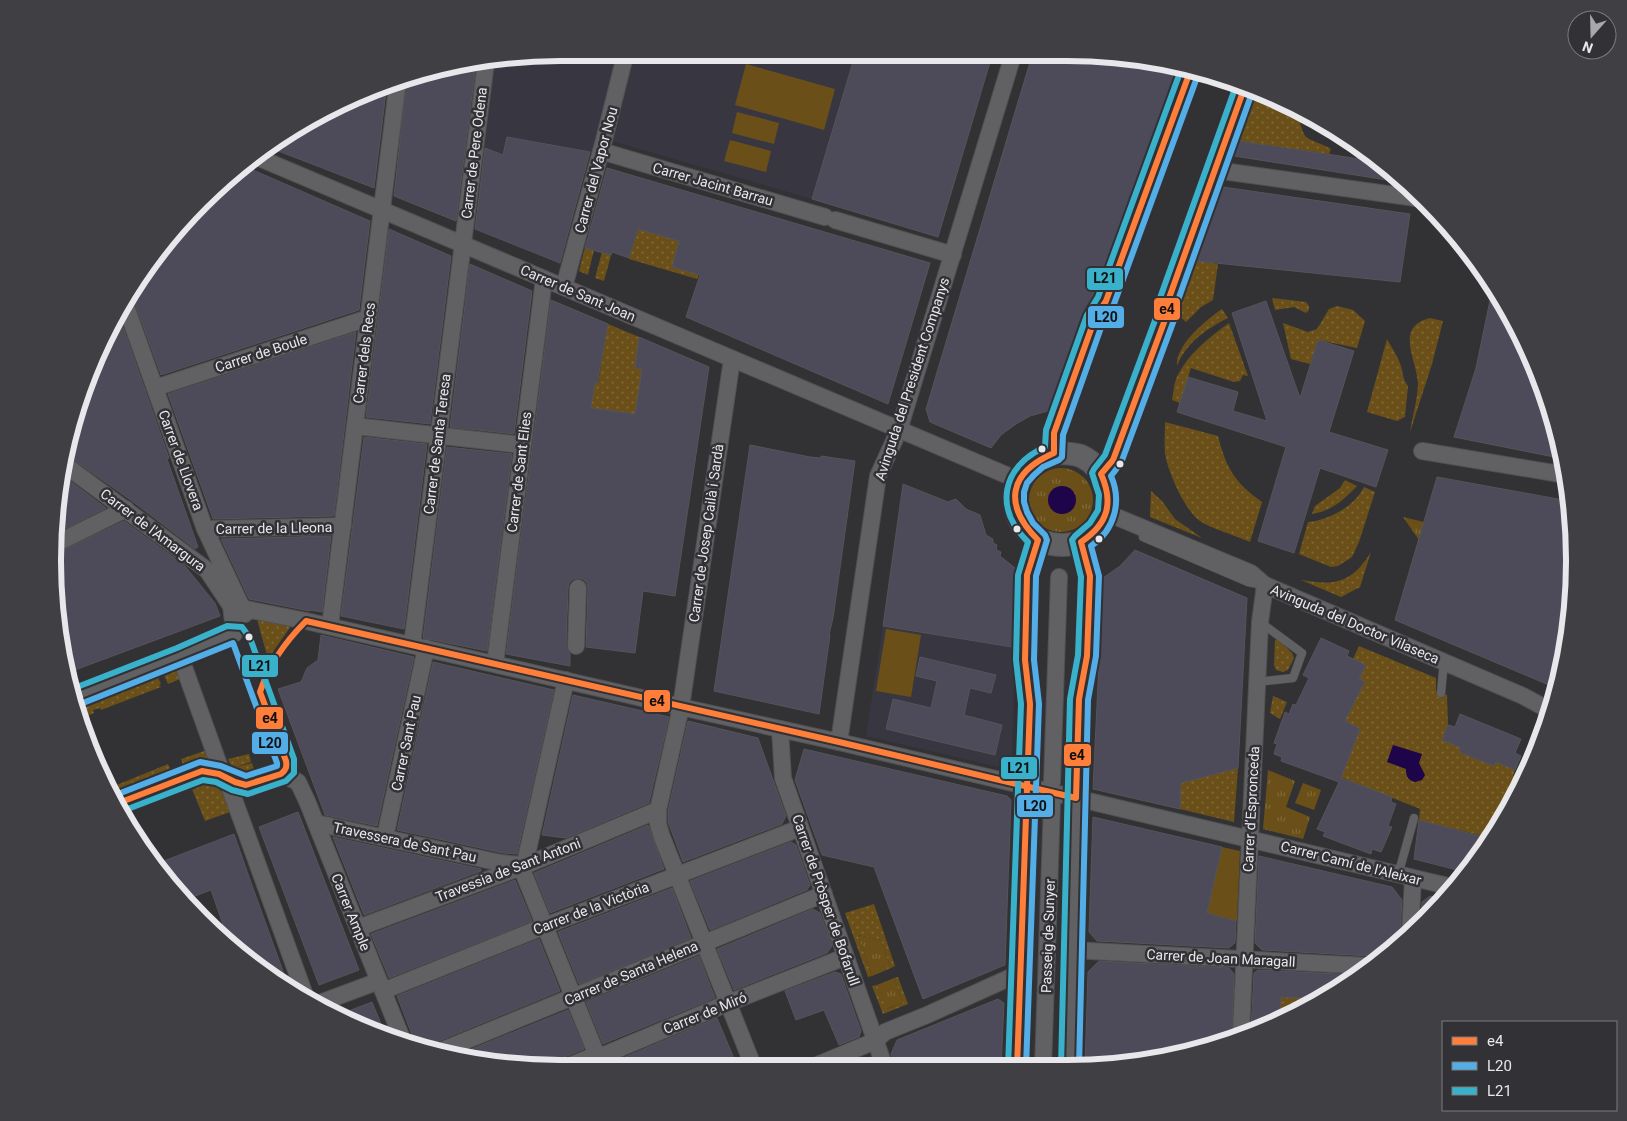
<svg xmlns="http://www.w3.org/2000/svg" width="1627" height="1121" font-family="Roboto,sans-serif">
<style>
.built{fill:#383741}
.grass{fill:#6a5018}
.park{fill:url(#park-tufts)}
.garden{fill:url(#garden-dots)}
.water{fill:#1e0448}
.building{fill:#4d4a5a;stroke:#555558}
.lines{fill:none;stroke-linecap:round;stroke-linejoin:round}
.street-tunnel{stroke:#4d4d50;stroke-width:16;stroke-dasharray:16 8;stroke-linecap:butt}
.lane-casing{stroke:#505052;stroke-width:9}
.street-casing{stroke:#505052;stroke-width:18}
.secondary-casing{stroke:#505052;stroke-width:24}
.lane{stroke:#616163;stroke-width:8}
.street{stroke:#616163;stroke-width:16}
.secondary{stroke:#616163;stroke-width:22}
.bus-1-casing{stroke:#313136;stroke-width:10}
.bus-2-casing{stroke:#313136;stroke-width:10}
.bus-3-casing{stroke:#313136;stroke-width:10}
.bus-1{stroke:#ff7e3a;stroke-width:6}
.bus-2{stroke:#53aee8;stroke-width:6}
.bus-3{stroke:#3ab1cb;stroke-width:6}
.bus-dot{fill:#e8e7eb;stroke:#313136;stroke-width:2}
.labels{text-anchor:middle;stroke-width:5;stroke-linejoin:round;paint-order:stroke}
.street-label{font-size:14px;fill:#e8e7eb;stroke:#313136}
.rim{fill:none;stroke:#e8e7eb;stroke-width:6}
.line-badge{stroke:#313136;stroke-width:2}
.pale-badge-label{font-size:14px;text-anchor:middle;font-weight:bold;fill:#111}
</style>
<defs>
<pattern id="park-tufts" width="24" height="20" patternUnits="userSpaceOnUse" patternTransform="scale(1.25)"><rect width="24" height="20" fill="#6a5018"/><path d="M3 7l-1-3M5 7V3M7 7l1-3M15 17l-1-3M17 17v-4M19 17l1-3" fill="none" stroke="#7f693a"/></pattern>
<pattern id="garden-dots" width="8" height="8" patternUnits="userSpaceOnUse" patternTransform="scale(1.25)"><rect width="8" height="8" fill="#6a5018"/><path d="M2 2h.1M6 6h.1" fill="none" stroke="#7f693a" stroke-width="1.8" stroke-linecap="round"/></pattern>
</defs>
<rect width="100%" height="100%" fill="#323235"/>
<g class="built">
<polygon points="560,53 618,53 592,152 507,138 503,155 482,147 493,61"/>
<polygon points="635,53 856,53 812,199 612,141"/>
<polygon points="883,626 1015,648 1012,757 999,767 866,736"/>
</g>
<g class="grass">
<polygon points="746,64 835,89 824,130 735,105"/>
<polygon points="737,112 779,123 774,144 732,133"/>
<polygon points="730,140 771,151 766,172 724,161"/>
<polygon points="886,629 921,635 911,697 876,691"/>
<polygon points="1222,847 1240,851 1237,921 1207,913"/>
</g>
<g class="park">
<circle cx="1061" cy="500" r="32"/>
<polygon points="1403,517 1424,522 1419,540"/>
<polygon points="1268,770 1295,781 1286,807 1310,817 1303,839 1263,829"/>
<polygon points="1303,783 1321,790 1314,810 1295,803"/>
<polygon points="858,935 881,940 891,968 872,976"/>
<polygon points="894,978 903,1003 886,1009 877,985"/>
</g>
<g class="garden">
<path d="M1255,91c14,6 32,12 41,24 5,6 5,16 10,22 3,3 19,8 25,12l-2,5 -90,-13z"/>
<polygon points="638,229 679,241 672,267 699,274 697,279 629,259"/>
<polygon points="585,247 594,250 588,275 579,271"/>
<polygon points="602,252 611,255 604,281 595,278"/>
<polygon points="1196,261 1218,264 1213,300 1201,307 1186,322 1177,314"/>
<polygon points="1272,298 1306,302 1309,306 1309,310 1306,313 1294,307 1275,310"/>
<polygon points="1337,306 1353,310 1365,321 1357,348 1318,340 1310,364 1291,359 1283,323 1308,332 1317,329 1329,309"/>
<path d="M1222,309l6,9c-22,11 -42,25 -51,48 -2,-21 30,-47 45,-57z"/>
<path d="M1430,318l13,3 -11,43 -22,68c2,-14 8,-34 8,-49 -1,-24 -24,-56 12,-65z"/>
<path d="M1229,323l19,53 -5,-1 -3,6 -6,1 -43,-14 -11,35 -8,-3c2,-9 2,-20 7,-27 11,-21 31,-36 50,-50z"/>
<polygon points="608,324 639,337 635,368 657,372 635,414 591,408 595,383 598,383"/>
<path d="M1387,339c5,9 11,18 14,27 2,8 2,14 7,20l-3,31 -8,4 -30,-9z"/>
<path d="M1165,422l53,14c8,32 17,47 44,66l-12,40c-13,-6 -40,-14 -50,-21 -15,-10 -33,-51 -35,-68 -1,-10 0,-21 0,-31z"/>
<path d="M1345,480l12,6c-13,14 -26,25 -45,28l3,-8 25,-18z"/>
<path d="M1364,487l11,5 -16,50 -7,15 -14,9 -7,1 -32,-13 9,-32c21,-2 46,-15 56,-35z"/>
<polygon points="1151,491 1162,501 1175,519 1202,538 1150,517"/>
<path d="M1371,552l-11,35 -19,10 -40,-17c34,6 51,3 70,-28z"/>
<polygon points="257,619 291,626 268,659"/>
<polygon points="1278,639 1292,653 1294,658 1288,670 1283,672 1276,670 1274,665 1275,640"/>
<polygon points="1359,646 1436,678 1436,691 1447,695 1448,725 1442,740 1461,748 1459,752 1494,766 1496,762 1515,770 1513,776 1522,780 1491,838 1419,820 1420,809 1338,776 1344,769 1360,729 1332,714 1364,681 1359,679 1366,665 1353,659"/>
<polygon points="175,666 179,668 185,677 168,684 162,671"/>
<polygon points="156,673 161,684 159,685 161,687 101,710 100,708 93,710 94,713 82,718 79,708 114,694 112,689"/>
<polygon points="1273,696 1287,702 1280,719 1270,713"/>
<path d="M210,749c0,16 -12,17 -25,22l-4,-12z"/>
<path d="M249,754l2,8 -18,6 19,-5 5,15c-19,2 -22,-1 -29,-19z"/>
<polygon points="168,764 173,776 114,800 107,789"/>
<polygon points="1238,768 1234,822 1180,809 1181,783"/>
<path d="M204,779c16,2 21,20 26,33l-25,9 -15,-37z"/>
<polygon points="874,904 895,966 891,968 881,940 858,935 872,976 868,977 845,913"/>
<polygon points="898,977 908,1004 883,1014 872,986 877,985 887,1009 903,1003 894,978"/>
<polygon points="1275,996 1321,999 1291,1016 1280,1020 1280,1017 1275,1016"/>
</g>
<g class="water">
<circle cx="1062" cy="500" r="14"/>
<path d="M1393,745l29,9 -3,9 6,12 -3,5 -7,2c-7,-2 -9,-5 -9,-13l-19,-7z"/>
</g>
<g class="building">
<polygon points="856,52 993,52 938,237 812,199"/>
<polygon points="1033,52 1066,52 1165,62 1178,66 1092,298 1083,314 1048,411 1030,416 1016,424 1001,435 991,448 930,422 926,409"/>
<polygon points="476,64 456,221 394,196 407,77 429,70"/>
<polygon points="387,84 374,188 268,147 279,138 366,91"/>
<polygon points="507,137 590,152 560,263 475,229 485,148 503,155"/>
<polygon points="1239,141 1373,161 1400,182 1234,156"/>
<polygon points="246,167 370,221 359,310 161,375 133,298 130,293 178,226"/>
<polygon points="607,168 930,263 888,404 686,317 700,275 672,267 679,241 638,229 629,258 612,252 611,255 585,248"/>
<polygon points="1223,187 1410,214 1400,282 1196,261"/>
<polygon points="389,229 451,256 430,424 366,417"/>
<polygon points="470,264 532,291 514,434 450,427"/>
<polygon points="1493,286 1536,366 1564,459 1454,437 1476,368"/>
<polygon points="551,300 608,324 597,384 595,383 591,408 635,414 642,369 635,368 639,337 709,367 675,596 643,591 635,653 586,647 588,588 587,583 583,579 578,578 573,579 569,583 568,588 566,646 570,654 570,666 506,654"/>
<polygon points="1266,301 1300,398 1318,340 1354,351 1329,432 1388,450 1376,487 1320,468 1294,553 1258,541 1286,447 1177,412 1188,377 1238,392 1233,411 1267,421 1232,313"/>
<polygon points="118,313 169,458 167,459 198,547 195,549 132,501 67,455 91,366"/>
<polygon points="356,332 334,516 213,519 168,394"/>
<polygon points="364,437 427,444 404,629 341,616"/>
<polygon points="750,445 810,457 821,458 821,456 855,461 833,618 829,635 830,635 819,714 714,691"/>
<polygon points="447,447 512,454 487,651 423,638"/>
<polygon points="62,475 106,508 56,533 57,494"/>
<polygon points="1437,477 1569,501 1574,561 1565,660 1556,688 1395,620"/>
<polygon points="903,484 948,502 956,499 966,509 980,515 986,535 993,539 993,543 997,545 996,550 1001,552 1000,556 1015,568 1014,575 1012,647 883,626"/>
<polygon points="124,521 185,566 215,603 220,616 67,673 62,659 54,593 55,554"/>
<polygon points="331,536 322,612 309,610 309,611 249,599 221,539"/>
<polygon points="1135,550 1247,598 1238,768 1181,783 1180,809 1093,789 1103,578 1120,566"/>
<polygon points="321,635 414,657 377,826 325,815 278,689 301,682 307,668 318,660"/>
<polygon points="1321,638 1349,651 1347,656 1366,665 1359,679 1365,681 1345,721 1360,729 1341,778 1392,797 1391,802 1396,804 1388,826 1392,827 1381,852 1372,849 1371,854 1323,836 1325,832 1317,829 1339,782 1281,761 1282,757 1274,754 1277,744 1274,743 1285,712 1289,714 1293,704 1296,705 1309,678 1303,675"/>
<polygon points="920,657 996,675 991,693 970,688 964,715 1002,725 995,755 886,729 893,699 931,708 937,681 916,676"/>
<polygon points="433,662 554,690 517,854 503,853 397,830"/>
<polygon points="573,695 669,717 649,803 566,838 542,835"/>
<polygon points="1460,714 1521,739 1515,753 1521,756 1515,770 1496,762 1494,766 1459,752 1461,748 1442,740 1448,725 1455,727"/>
<polygon points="688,721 758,738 786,816 782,824 683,862 668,822 668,811"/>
<polygon points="804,749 1007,796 1011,800 1005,965 923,999 874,867 822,855 795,780"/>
<polygon points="298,812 359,970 319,985 259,827"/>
<polygon points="1093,817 1222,847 1207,913 1236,921 1235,943 1229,948 1097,941 1089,932"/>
<polygon points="1419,820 1476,835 1491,838 1465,872 1414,859"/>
<polygon points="648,825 664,869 550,913 534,873"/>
<polygon points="234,834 249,877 289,988 278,983 229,942 211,890 185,900 156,864"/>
<polygon points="333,837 481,869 481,871 364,915"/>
<polygon points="791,842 796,845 810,885 807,890 710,930 690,881"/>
<polygon points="1259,856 1392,887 1402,900 1400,932 1402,939 1377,960 1370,956 1262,950 1255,943"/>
<polygon points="515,880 532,921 389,978 371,934"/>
<polygon points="672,888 691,938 579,984 558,932"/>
<polygon points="1430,896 1442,899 1421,924 1422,902"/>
<polygon points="813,909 820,913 832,946 827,953 734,990 717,949"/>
<polygon points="539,939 560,991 434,1043 429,1049 416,1045 397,996"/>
<polygon points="699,956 715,998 603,1044 586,1002"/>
<polygon points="1099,961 1229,968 1234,974 1232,1036 1165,1059 1085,1067 1088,972"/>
<polygon points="1258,970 1358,975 1349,983 1321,999 1281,997 1280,1020 1251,1030 1254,973"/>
<polygon points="835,972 841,974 861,1031 859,1037 839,1045 824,1010 796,1020 785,991"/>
<polygon points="998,999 1004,1003 1001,1068 895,1068 891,1054 897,1040"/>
<polygon points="372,1002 386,1036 366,1030 338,1015"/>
<polygon points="568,1010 584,1049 560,1059 556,1062 554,1068 461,1059 454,1056"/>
<polygon points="717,1018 738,1068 612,1068 611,1063"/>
<polygon points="862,1057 872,1062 875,1068 848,1068 846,1064"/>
</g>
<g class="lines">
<polyline class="street-tunnel" points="107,333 133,326"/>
<defs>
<g id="lane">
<polyline points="1143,537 1248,582 1258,584"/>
<polyline points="1257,682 1293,678 1302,653 1260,622"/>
<polyline points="1441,693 1444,661"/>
<polyline points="1398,875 1414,818"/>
</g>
<g id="street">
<polyline points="601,151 825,217"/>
<polyline points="257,157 1018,480"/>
<polyline points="1215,170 1423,199"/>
<polyline points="835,220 953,255"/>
<polyline points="564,287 604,140 626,52"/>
<polyline points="124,301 205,529 245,614"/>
<polyline points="732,359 681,707 658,810 658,824 662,837 754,1068"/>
<polyline points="155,388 368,318"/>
<polyline points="355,426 522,445"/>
<polyline points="1422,451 1566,475"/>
<polyline points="65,465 207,570 231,606 233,622 230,634"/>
<polyline points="1107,513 1251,573 1265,585 1523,696 1549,710"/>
<polyline points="205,529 343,526"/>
<polyline points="55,544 126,509"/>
<polyline points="231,606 306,621 681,707 839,742 1452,887"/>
<polyline points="330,626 398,80"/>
<polyline points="412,645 486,62"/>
<polyline points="576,646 578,588"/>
<polyline points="180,656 223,776 229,786 243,824 306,998"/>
<polyline points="495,664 544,279"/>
<polyline points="566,680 523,872 602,1068"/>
<polyline points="75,697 234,634"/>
<polyline points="780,729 783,778 885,1068"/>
<polyline points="839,742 878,476 899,430 1014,52"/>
<polyline points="1052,782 1059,577"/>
<polyline points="116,804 205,771 219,774 235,782 246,785 281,774 298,782 307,801 403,1041"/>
<polyline points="316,823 501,863 522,865"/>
<polyline points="385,837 426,648"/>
<polyline points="358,928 524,866 658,810"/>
<polyline points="1410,933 1413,879"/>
<polyline points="1072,950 1369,966"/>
<polyline points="383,991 545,926 800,828"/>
<polyline points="317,1004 379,981"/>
<polyline points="1241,1033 1260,622 1265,585"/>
<polyline points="438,1052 824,894"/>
<polyline points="564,1068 596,1055 604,1055 728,1003 845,957"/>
<polyline points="810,1068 875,1041 885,1032 927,1015 1020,973"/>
<polyline points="1043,1068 1052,803"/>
</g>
<g id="secondary">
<path d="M1041,457c-53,33 -20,103 40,85l9,34 -3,80 -8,43 -9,369"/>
<polyline points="1101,474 1113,460 1166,317 1168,301 1245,86"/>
<path d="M1090,537c3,-3 8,-7 10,-11 16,-24 7,-58 -19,-70 -9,-3 -18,-3 -27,-3v-20l41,-115 11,-17 85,-232"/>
<polyline points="1017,1068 1030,704 1025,660 1027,575 1038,540"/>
</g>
</defs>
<use href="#lane" class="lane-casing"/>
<use href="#street" class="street-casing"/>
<use href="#secondary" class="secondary-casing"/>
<use href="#lane" class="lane"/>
<use href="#street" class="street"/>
<use href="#secondary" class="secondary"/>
<defs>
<g id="bus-1">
<path d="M116,804l86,-33 17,3 16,8 11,3 35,-11c5,-4 6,-7 5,-13l-26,-69c9,-28 25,-50 46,-71l533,121 237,56 3,-99 8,-43 3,-80 -9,-34c27,-18 33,-39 20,-68l12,-14 53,-143 2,-16 77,-215"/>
<path d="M1017,1068l13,-364 -5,-44 2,-85 11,-35c-35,-35 -30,-67 16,-87v-20l41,-115 11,-17 85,-232"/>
</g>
<g id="bus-2">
<polyline points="78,705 233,643 277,763 277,766 246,776 221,766 200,762 113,796"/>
<path d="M1079,1067l9,-367 8,-44 3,-80 -8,-30c24,-16 31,-45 20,-70l10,-13 53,-143 3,-17 76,-213"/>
<polyline points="1026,1068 1039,704 1034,660 1036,576 1047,540 1045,535 1033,523 1027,512 1024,502 1024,492 1027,483 1034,475 1043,467 1059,460 1062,457 1063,435 1103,322 1114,304 1199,72"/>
</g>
<g id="bus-3">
<polyline points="72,689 177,648 227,626 242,627 250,638 294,759 294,773 286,781 248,794 232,790 216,782 203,780 120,812"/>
<path d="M1008,1068l13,-364 -5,-44 2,-85 10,-33c-34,-33 -27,-75 17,-95l1,-17 41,-115 11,-18 84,-230"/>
<polyline points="1061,1068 1070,699 1078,655 1081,577 1072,540 1075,536 1090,523 1098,510 1099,495 1092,473 1094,469 1105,455 1157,315 1160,298 1237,83"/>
</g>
</defs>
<use href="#bus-1" class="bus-1-casing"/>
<use href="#bus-2" class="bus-2-casing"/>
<use href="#bus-3" class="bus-3-casing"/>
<use href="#bus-1" class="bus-1"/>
<use href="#bus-2" class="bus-2"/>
<use href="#bus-3" class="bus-3"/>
</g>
<g class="bus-dot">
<circle cx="1042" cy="449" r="4.5"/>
<circle cx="1120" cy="464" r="4.5"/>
<circle cx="1017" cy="529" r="4.5"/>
<circle cx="1099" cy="539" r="4.5"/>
<circle cx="249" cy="637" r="4.5"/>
</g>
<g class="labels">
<g class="street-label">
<text transform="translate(474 153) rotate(-83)" y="5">Carrer de Pere Odena</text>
<text transform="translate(596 170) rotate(-75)" y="5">Carrer del Vapor Nou</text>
<text transform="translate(713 184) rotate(16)" y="5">Carrer Jacint Barrau</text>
<text transform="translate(578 293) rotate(23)" y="5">Carrer de Sant Joan</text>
<text transform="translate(261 353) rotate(-18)" y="5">Carrer de Boule</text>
<text transform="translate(364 353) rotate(-83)" y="5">Carrer dels Recs</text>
<text transform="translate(912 379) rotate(-72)" y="5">Avinguda del President Companys</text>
<text transform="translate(437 444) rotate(-83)" y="5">Carrer de Santa Teresa</text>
<text transform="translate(181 460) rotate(70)" y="5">Carrer de Llovera</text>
<text transform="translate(519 472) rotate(-83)" y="5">Carrer de Sant Elies</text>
<text transform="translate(274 528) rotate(-1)" y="5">Carrer de la Lleona</text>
<text transform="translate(153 530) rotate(37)" y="5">Carrer de l'Amargura</text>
<text transform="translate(706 533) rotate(-82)" y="5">Carrer de Josep Cailà i Sardà</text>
<text transform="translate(1355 624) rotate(23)" y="5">Avinguda del Doctor Vilaseca</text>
<text transform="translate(406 743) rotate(-78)" y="5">Carrer Sant Pau</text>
<text transform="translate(1251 809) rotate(-87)" y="5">Carrer d’Espronceda</text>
<text transform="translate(405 842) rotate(12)" y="5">Travessera de Sant Pau</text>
<text transform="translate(1351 863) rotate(14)" y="5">Carrer Camí de l'Aleixar</text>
<text transform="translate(508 870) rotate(-21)" y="5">Travessia de Sant Antoni</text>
<text transform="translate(826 900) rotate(71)" y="5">Carrer de Pròsper de Bofarull</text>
<text transform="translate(591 908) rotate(-21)" y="5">Carrer de la Victòria</text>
<text transform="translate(351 912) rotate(68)" y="5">Carrer Ample</text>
<text transform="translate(1048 936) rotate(-88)" y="5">Passeig de Sunyer</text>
<text transform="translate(1221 958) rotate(3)" y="5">Carrer de Joan Maragall</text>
<text transform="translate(631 973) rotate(-23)" y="5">Carrer de Santa Helena</text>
<text transform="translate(705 1013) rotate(-22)" y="5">Carrer de Miró</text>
</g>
</g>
<path d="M0 0H1627V1121H0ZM560 61H1067A499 499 0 0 1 1566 560V561A499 499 0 0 1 1067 1060H560A499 499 0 0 1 61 561V560A499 499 0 0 1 560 61Z" fill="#404044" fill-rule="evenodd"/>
<path class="rim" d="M560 61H1067A499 499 0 0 1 1566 560V561A499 499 0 0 1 1067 1060H560A499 499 0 0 1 61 561V560A499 499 0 0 1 560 61Z"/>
<g class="line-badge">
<rect x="1086" y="267" width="38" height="24" rx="5" fill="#3ab1cb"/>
<rect x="1153" y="297" width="28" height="24" rx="5" fill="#ff7e3a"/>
<rect x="1087" y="305" width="38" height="24" rx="5" fill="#53aee8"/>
<rect x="241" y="654" width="38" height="24" rx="5" fill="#3ab1cb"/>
<rect x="643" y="689" width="28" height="24" rx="5" fill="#ff7e3a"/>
<rect x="255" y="706" width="29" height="24" rx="5" fill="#ff7e3a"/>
<rect x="251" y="731" width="38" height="24" rx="5" fill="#53aee8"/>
<rect x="1063" y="743" width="29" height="24" rx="5" fill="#ff7e3a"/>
<rect x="1000" y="756" width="38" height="24" rx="5" fill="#3ab1cb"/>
<rect x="1016" y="794" width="38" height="24" rx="5" fill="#53aee8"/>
</g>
<g class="pale-badge-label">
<text x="1105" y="283">L21</text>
<text x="1167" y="314">e4</text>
<text x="1106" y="322">L20</text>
<text x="260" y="671">L21</text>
<text x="657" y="706">e4</text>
<text x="270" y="723">e4</text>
<text x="270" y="748">L20</text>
<text x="1077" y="760">e4</text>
<text x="1019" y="773">L21</text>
<text x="1035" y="811">L20</text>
</g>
<rect x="1442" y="1021" width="175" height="90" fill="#313136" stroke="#7a7a7e"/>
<rect x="1452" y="1037" width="25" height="8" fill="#ff7e3a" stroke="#7a7a7e"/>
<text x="1487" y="1046" font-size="15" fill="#e8e7eb">e4</text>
<rect x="1452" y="1062" width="25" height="8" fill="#53aee8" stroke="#7a7a7e"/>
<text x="1487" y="1071" font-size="15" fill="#e8e7eb">L20</text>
<rect x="1452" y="1087" width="25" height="8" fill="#3ab1cb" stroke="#7a7a7e"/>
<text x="1487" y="1096" font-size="15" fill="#e8e7eb">L21</text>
<g transform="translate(1592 35) rotate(200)"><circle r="24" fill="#313136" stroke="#7a7a7e"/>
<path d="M0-4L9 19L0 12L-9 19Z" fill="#a8a8ab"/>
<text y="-8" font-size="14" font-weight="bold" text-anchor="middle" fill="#e8e7eb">N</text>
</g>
</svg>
